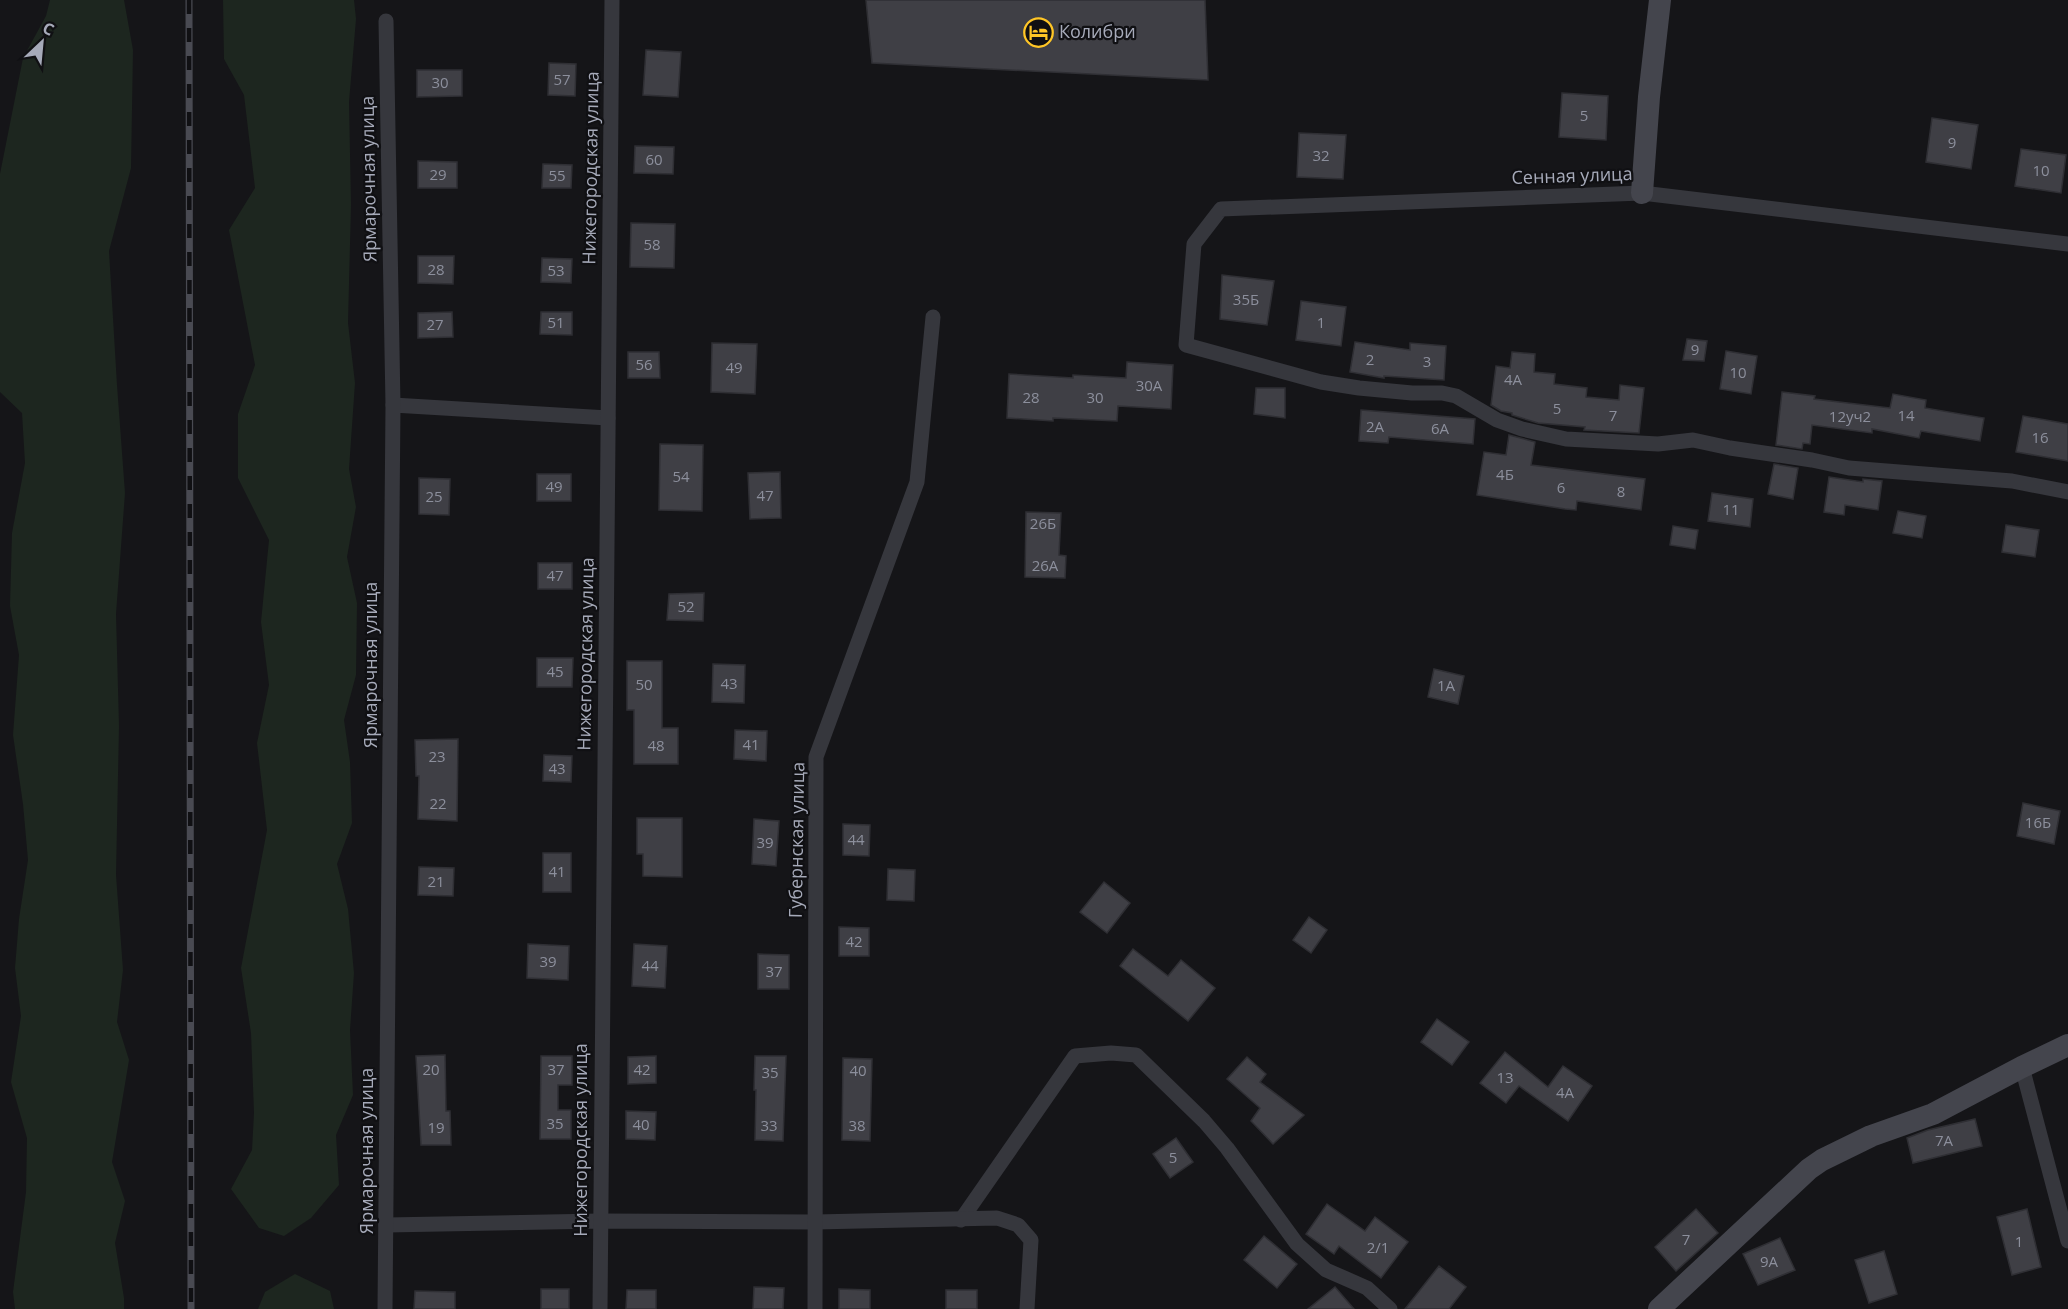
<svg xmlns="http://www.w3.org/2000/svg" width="2068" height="1309" font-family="'Open Sans',sans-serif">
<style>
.green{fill:#1d261f}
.building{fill:#3f3f45;stroke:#2f2f34;stroke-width:1.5}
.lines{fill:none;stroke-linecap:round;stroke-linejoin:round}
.street{stroke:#36373d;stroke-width:15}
.secondary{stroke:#44454d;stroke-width:22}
.rail-casing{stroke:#494a52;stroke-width:7}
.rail{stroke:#101013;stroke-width:4.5;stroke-dasharray:14;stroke-linecap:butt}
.labels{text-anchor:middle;stroke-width:4.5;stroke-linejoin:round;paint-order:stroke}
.number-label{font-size:15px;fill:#8c8f9c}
.poi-label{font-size:18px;fill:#a6aab9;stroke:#101013;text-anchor:start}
.street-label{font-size:18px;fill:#a6aab9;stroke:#101013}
</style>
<rect width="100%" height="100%" fill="#151518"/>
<g class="green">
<polygon points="50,0 124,0 133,50 131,168 109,251 117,385 125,493 116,614 119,726 116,875 123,970 117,1022 129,1060 112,1162 125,1201 115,1243 124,1298 124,1309 15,1309 13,1292 26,1192 27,1138 11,1082 21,1016 15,968 19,919 28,860 23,804 13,735 19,655 10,606 12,533 25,463 22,413 0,392 0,174 23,58 46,16"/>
<polygon points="223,0 354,0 356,19 349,102 351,205 348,323 355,383 349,469 356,507 347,557 357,603 356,675 344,720 350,762 352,823 337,864 348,909 354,973 350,1030 353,1095 336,1135 339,1185 311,1218 284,1236 259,1228 231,1189 252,1150 254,1113 251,1033 241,968 267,830 257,743 269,685 261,622 269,540 238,478 238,414 255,365 229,230 255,188 244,95 224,59"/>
<polygon points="295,1274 330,1291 334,1309 258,1309 265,1292"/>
</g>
<g class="building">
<polygon points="866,0 1205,0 1208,80 872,63"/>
<polygon points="646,50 681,52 678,97 643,95"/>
<polygon points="549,63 576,64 575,96 548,95"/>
<polygon points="417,70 462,70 462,96 417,97"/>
<polygon points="1562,93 1608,96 1606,140 1559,137"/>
<polygon points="1932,118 1978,125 1971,169 1926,162"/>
<polygon points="1299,133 1346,135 1343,179 1297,177"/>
<polygon points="635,146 674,147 673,174 634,173"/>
<polygon points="2021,149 2066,155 2061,193 2015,186"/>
<polygon points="418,161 457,162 457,188 418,188"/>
<polygon points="543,164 572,165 571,188 542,188"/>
<polygon points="631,223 675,224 674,268 630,267"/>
<polygon points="418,256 454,256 453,284 418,283"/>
<polygon points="542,258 572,259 571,283 541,282"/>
<polygon points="1222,275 1274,281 1267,325 1220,319"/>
<polygon points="1301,301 1346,307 1341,346 1296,340"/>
<polygon points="452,312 453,337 418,338 418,313"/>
<polygon points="541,312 572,312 572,335 540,334"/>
<polygon points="1687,339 1707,341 1704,361 1683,360"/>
<polygon points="1355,342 1410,350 1410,343 1446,346 1444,380 1384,376 1384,378 1350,372"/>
<polygon points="712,343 757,344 755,394 711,392"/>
<polygon points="1726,351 1757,356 1751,394 1720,389"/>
<polygon points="628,352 659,352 660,378 628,378"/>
<polygon points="1512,352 1535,354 1534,372 1555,374 1554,384 1587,388 1586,397 1619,400 1620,385 1644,388 1639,433 1584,430 1585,427 1538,423 1512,415 1512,413 1501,411 1491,405 1496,366 1510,368"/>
<polygon points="1127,362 1173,365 1171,409 1118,406 1117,421 1053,418 1053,421 1007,418 1009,374 1073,378 1073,375 1126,378"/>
<polygon points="1256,388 1285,388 1285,418 1254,414"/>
<polygon points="1782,392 1815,396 1814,399 1890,408 1893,394 1926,400 1925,408 1984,418 1980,441 1921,431 1919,438 1872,429 1872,433 1812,425 1810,444 1803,443 1802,449 1776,445"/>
<polygon points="1361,410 1475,419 1473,444 1389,437 1388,443 1359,441"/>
<polygon points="2023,416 2068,424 2068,461 2016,452"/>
<polygon points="1509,435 1535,442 1531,465 1645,479 1641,510 1577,501 1576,510 1565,509 1477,495 1484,452 1506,455"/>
<polygon points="660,444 703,445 702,511 659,510"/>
<polygon points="1774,464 1798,468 1793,499 1768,494"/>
<polygon points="780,472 781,518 750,519 748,473"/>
<rect x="537" y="474" width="34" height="27"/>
<polygon points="1829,477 1863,482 1863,479 1882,481 1878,510 1845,505 1844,515 1824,512"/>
<polygon points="419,478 450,479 449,515 419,514"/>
<polygon points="1712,493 1753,499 1750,527 1708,521"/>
<polygon points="1898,511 1926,516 1922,538 1893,533"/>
<polygon points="1026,512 1061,513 1059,555 1066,556 1065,578 1025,577"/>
<polygon points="2006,525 2039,530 2035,557 2002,552"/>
<polygon points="1673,526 1698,530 1695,549 1670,545"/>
<rect x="538" y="563" width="34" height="26"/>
<polygon points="704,593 703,621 667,620 669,594"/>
<polygon points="537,658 573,658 572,687 537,687"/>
<polygon points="627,661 662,661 662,728 678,728 678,764 634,764 634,710 627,710"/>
<polygon points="713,664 745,665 744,703 712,702"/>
<polygon points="1434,669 1464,676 1458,704 1428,697"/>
<polygon points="735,730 767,731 766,761 734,759"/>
<polygon points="458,739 457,821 418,819 419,776 416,776 415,740"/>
<polygon points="544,755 572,756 571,782 543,781"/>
<polygon points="2023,803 2060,811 2054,844 2017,836"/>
<polygon points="637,818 682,818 682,877 643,876 643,854 637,854"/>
<polygon points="754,819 779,821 776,866 752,864"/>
<polygon points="843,824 870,825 869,856 843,855"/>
<rect x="543" y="853" width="28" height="39"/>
<polygon points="419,867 454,868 453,896 418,895"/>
<polygon points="888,869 915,870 914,901 887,900"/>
<polygon points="1104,882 1130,903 1107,933 1080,912"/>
<polygon points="1309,917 1327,930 1311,953 1293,940"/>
<polygon points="839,927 869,928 869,956 839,956"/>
<polygon points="528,944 569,946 568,980 527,978"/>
<polygon points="634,944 667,946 665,988 632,986"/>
<polygon points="1133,949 1168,976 1181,960 1215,988 1188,1021 1120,966"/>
<polygon points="758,954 789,955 789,989 758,989"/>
<polygon points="1437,1019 1469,1042 1452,1065 1421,1042"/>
<polygon points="1505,1052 1548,1087 1563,1066 1592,1086 1568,1121 1519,1086 1506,1103 1480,1083"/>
<polygon points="445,1055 446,1111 450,1111 451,1145 421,1145 416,1056"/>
<polygon points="541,1056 572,1056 572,1085 558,1085 558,1110 571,1110 571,1139 540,1139"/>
<polygon points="656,1056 656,1083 628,1084 628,1057"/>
<polygon points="755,1056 786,1056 783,1141 755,1140 756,1090 754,1090"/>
<polygon points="1247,1057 1266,1074 1260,1082 1304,1115 1273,1144 1251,1121 1260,1108 1227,1079"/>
<polygon points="843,1058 872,1059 870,1141 842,1140"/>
<polygon points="626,1111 656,1112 655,1140 626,1139"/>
<polygon points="1975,1119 1982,1146 1913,1163 1907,1138 1928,1130"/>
<polygon points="1176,1138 1193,1162 1170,1178 1153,1154"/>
<polygon points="1327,1204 1365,1231 1375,1217 1408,1242 1381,1278 1339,1246 1334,1254 1306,1234"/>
<polygon points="1696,1209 1718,1233 1676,1271 1655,1247"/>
<polygon points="2027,1209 2041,1267 2012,1275 1997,1217"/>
<polygon points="1264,1236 1297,1264 1277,1288 1244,1260"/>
<polygon points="1780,1238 1795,1270 1758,1285 1743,1254"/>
<polygon points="1884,1251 1897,1294 1869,1303 1855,1260"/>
<polygon points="1439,1266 1466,1287 1449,1309 1405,1309"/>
<polygon points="754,1287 784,1288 783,1309 753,1309"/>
<polygon points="1335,1287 1354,1309 1308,1309"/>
<rect x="541" y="1289" width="28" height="20"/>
<polygon points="839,1289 870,1290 870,1309 839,1309"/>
<polygon points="627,1290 656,1290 656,1309 626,1309"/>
<rect x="946" y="1290" width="31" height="19"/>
<polygon points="415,1291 455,1292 455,1309 414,1309"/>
</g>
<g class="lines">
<g class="street">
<polyline points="2068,244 1642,193 1221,209 1194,244 1186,345 1321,382 1359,388 1412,393 1442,393 1456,396 1497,420 1522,429 1566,439 1658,444 1693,440 1730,448 1812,460 1849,468 2012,481 2068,492"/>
<polyline points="393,405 608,418"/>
<polyline points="2022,1067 2068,1241"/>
<polyline points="961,1220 1075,1056 1111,1053 1136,1055 1204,1121 1227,1148 1297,1244 1326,1270 1367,1288 1390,1309"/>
<polyline points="386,1225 600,1221 815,1222 997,1218 1018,1225 1031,1240 1027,1309"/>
<polyline points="385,1309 393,405 386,21"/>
<polyline points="600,1309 612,0"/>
<polyline points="815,1309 816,757 917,482 933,317"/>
</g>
<g class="secondary">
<polyline points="1642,193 1649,97 1660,0"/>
<polyline points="1659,1309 1809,1169 1822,1160 1871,1136 1933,1114 2022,1067 2068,1045"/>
</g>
<defs>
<polyline id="rail" points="189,0 191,1309"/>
</defs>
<use href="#rail" class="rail-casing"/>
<use href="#rail" class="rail"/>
</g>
<defs>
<symbol id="hotel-ring" viewBox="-11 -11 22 22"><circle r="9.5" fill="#101013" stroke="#ffc626" stroke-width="1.5"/><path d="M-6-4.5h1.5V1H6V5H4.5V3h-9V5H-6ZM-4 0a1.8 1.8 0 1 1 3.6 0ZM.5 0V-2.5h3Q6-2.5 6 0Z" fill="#ffc626"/></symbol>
</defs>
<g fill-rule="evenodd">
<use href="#hotel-ring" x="1022" y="16" width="33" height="33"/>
</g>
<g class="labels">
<g class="number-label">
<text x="562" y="85">57</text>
<text x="440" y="88">30</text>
<text x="1584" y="121">5</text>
<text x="1952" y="148">9</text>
<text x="1321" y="161">32</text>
<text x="654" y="165">60</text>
<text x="2041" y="176">10</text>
<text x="438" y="180">29</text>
<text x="557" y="181">55</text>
<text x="652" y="250">58</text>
<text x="436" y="275">28</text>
<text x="556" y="276">53</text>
<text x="1246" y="305">35Б</text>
<text x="556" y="328">51</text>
<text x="1321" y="328">1</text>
<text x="435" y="330">27</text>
<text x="1695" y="355">9</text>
<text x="1370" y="365">2</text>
<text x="1427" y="367">3</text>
<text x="644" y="370">56</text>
<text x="734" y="373">49</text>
<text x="1738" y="378">10</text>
<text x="1513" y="385">4А</text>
<text x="1149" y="391">30А</text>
<text x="1031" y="403">28</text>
<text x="1095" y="403">30</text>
<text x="1557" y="414">5</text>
<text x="1613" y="421">7</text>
<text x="1906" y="421">14</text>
<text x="1850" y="422">12уч2</text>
<text x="1375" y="432">2А</text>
<text x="1440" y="434">6А</text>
<text x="2040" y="443">16</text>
<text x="1505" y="480">4Б</text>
<text x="681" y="482">54</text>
<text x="554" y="492">49</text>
<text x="1561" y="493">6</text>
<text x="1621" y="497">8</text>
<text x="765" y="501">47</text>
<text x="434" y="502">25</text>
<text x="1731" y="515">11</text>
<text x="1043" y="529">26Б</text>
<text x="1045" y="571">26А</text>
<text x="555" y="581">47</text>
<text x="686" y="612">52</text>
<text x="555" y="677">45</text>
<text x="729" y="689">43</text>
<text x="644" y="690">50</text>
<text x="1446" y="691">1А</text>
<text x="751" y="750">41</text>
<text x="656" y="751">48</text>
<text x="437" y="762">23</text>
<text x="557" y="774">43</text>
<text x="438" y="809">22</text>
<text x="2038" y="828">16Б</text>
<text x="856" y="845">44</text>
<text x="765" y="848">39</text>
<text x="557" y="877">41</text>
<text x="436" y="887">21</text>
<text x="854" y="947">42</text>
<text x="548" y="967">39</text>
<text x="650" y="971">44</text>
<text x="774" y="977">37</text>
<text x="431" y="1075">20</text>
<text x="556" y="1075">37</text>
<text x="642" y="1075">42</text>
<text x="858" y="1076">40</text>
<text x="770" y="1078">35</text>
<text x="1505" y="1083">13</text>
<text x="1565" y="1098">4А</text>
<text x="555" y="1129">35</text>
<text x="641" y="1130">40</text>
<text x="769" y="1131">33</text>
<text x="857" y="1131">38</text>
<text x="436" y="1133">19</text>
<text x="1944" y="1146">7А</text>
<text x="1173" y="1163">5</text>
<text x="1686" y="1245">7</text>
<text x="2019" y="1247">1</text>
<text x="1378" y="1253">2/1</text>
<text x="1769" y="1267">9А</text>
</g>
<g class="poi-label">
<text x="1059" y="38">Колибри</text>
</g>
<g class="street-label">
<text transform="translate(591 168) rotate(-89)" y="6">Нижегородская улица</text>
<text transform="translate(1572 176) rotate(-2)" y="6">Сенная улица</text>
<text transform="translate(369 179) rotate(-91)" y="6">Ярмарочная улица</text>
<text transform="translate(586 654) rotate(-89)" y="6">Нижегородская улица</text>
<text transform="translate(371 665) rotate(-90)" y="6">Ярмарочная улица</text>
<text transform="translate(797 840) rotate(-89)" y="6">Губернская улица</text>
<text transform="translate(581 1140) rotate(-90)" y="6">Нижегородская улица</text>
<text transform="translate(367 1151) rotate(-90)" y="6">Ярмарочная улица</text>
</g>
</g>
<g transform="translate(42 42) rotate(26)" stroke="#101013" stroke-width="4.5" paint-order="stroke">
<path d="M0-4.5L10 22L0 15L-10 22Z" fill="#a6aab9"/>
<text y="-9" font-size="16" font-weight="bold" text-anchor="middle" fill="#a6aab9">С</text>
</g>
</svg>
